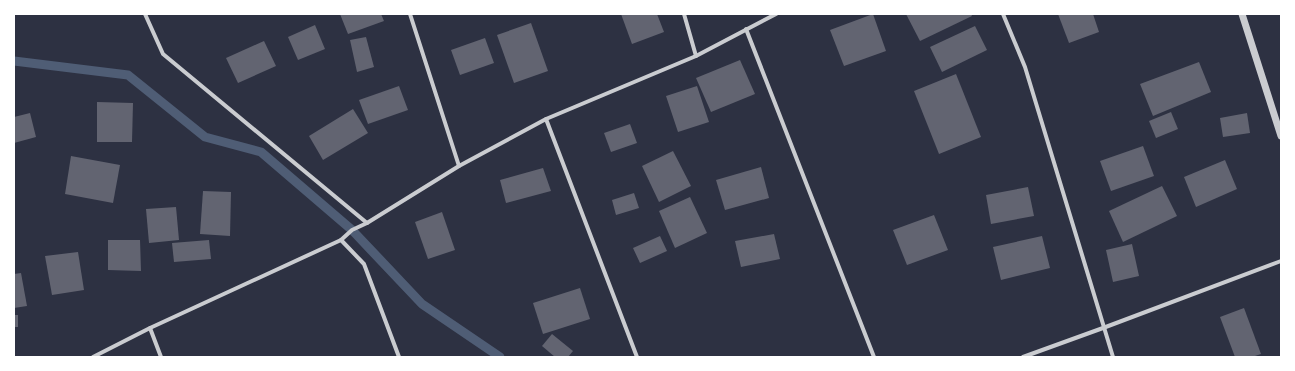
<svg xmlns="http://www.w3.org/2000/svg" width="1295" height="371" font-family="Georgia,serif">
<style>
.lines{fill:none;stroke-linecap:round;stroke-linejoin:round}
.stream{stroke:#4f5d75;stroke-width:9}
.building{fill:#626471}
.minor{stroke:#caccd0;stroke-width:4}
.tertiary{stroke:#caccd0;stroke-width:7}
</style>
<rect width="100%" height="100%" fill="#2d3142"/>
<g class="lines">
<polyline class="stream" points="14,61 128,75 205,137 261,152 352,230 422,304 500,357"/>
</g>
<g class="building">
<polygon points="340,14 381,14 384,21 348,34"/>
<polygon points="621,14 657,14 664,32 632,44"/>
<polygon points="873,14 886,51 844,66 830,30"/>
<polygon points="906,14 971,14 972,16 920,41"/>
<polygon points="1058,14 1093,14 1099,32 1069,43"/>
<polygon points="531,23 548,71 514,83 497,35"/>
<polygon points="315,25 325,49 298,60 288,37"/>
<polygon points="975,26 987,50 942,72 930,47"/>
<polygon points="366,37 374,67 357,72 350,40"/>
<polygon points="485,38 494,63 460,75 451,50"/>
<polygon points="264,41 276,66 238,83 226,58"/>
<polygon points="740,60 755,94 711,112 696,78"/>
<polygon points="1199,62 1211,92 1153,116 1140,84"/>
<polygon points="956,74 981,137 939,154 914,91"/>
<polygon points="399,86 408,110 368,124 359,100"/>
<polygon points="697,86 709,122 678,132 666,96"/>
<polygon points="97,102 133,103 132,142 97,142"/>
<polygon points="353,109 368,133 323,160 309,136"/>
<polygon points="1171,112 1178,129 1156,138 1149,121"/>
<polygon points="30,113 36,137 14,143 14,117"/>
<polygon points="1247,113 1250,133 1223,137 1220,118"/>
<polygon points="630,124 637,143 611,152 604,133"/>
<polygon points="1143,146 1154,176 1111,191 1100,161"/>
<polygon points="673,151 691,186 659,202 642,166"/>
<polygon points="71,156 120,165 113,203 65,194"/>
<polygon points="1225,160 1237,189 1196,207 1184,177"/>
<polygon points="761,167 769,198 725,210 716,180"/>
<polygon points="543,168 551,191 506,203 500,180"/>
<polygon points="1162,186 1177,216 1123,242 1109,211"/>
<polygon points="1028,187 1034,216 991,224 986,195"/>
<polygon points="203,191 231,192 230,236 200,234"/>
<polygon points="634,193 639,208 616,215 612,200"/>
<polygon points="690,197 707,233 675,248 659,211"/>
<polygon points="176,207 179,240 149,243 146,209"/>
<polygon points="442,212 455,250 428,259 415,222"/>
<polygon points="934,215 948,250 907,265 893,230"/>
<polygon points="774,234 780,259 741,267 735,241"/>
<polygon points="660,236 667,251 640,263 633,248"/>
<polygon points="1042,236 1050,268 1001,280 993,247"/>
<polygon points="108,240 140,240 141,271 108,270"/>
<polygon points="209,240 211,259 174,262 172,243"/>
<polygon points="1132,244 1139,276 1113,282 1106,250"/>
<polygon points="78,252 84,290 52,295 45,256"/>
<polygon points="21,273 27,306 14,308 14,274"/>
<polygon points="580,288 590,319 543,334 533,303"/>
<polygon points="1244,308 1261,354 1252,357 1235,357 1220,317"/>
<rect x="14" y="315" width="4" height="12"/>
<polygon points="552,334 573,351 568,357 555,357 542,346"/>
</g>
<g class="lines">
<g class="minor">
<polyline points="145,14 163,54 367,223"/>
<polyline points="410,14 459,166"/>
<polyline points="684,14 696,56"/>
<polyline points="1003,14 1025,67 1113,357"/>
<polyline points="746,29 874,357"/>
<polyline points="546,119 637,357"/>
<polyline points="341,240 364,264 399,357"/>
<polyline points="150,328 161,357"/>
<polyline points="93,357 150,328 341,240 352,230 367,223 459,166 546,119 696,56 776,14"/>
<polyline points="1023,357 1103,328 1281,261"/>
</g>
<polyline class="tertiary" points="1242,14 1281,136"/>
</g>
<rect width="1295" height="371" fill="none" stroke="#ffffff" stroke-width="30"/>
</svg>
